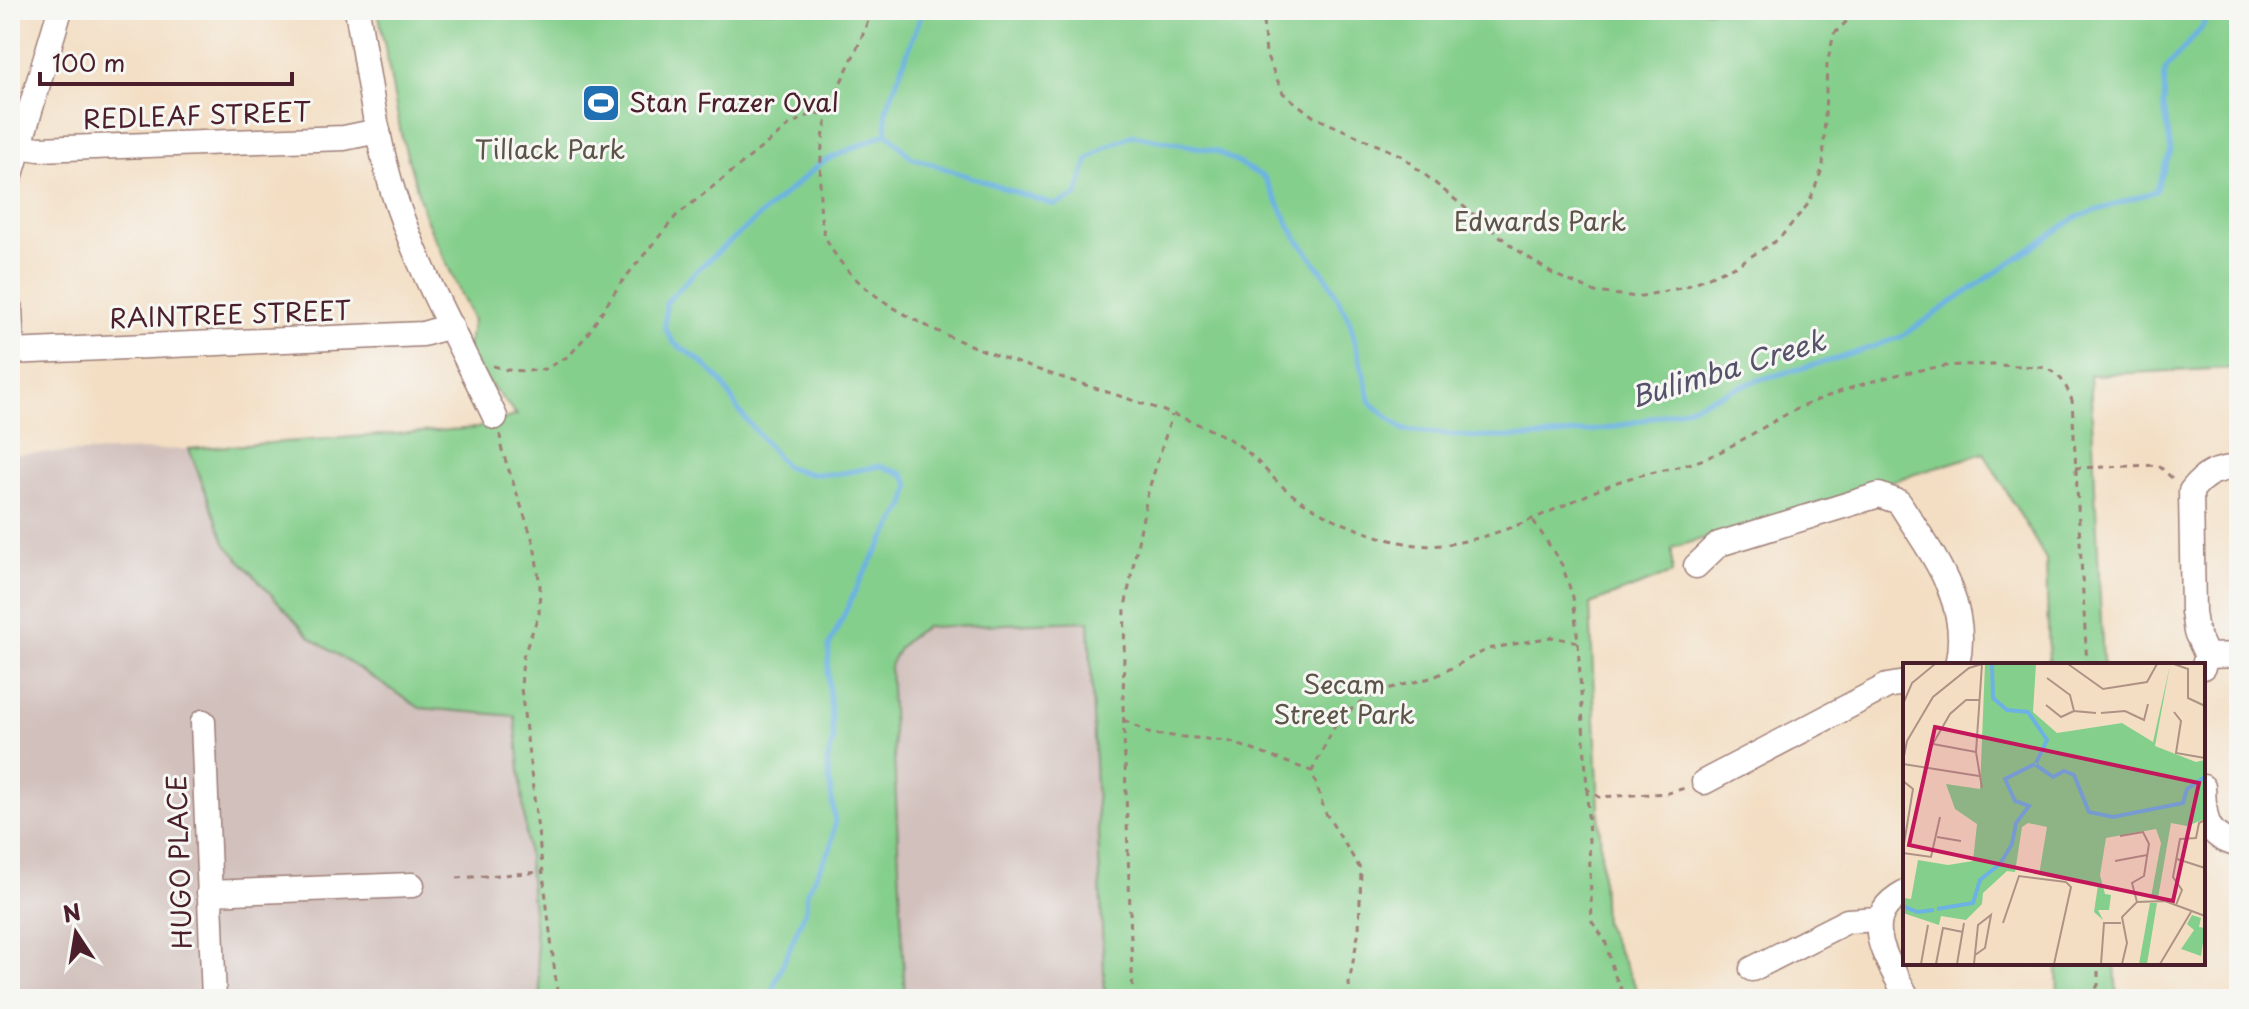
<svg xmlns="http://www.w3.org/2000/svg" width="2249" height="1009" font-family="'Playpen Sans',sans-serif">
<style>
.industrial{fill:#d1c0bc}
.green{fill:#85cf8c;stroke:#68775c;stroke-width:2}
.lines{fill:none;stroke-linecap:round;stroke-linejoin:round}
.stream{stroke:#6cb2e3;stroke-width:5}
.minor-casing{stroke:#9e7e77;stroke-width:27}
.path{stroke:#9e7e77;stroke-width:3;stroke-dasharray:6 6;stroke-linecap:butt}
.minor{stroke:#fff;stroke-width:24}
.labels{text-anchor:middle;stroke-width:6;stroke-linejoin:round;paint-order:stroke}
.poi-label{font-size:26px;fill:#4a1f2b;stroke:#f6f6f2;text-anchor:start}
.street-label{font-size:26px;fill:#4a1f2b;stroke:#f6f6f2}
.park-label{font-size:26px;fill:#5c5448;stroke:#f6f6f2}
.water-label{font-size:28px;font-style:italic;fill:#56526b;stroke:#f6f6f2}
.inset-river{fill:none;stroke:#6cb2e3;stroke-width:4}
.inset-road{fill:none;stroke:#af9286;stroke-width:2}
.view{fill:#c2185b;fill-opacity:0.15;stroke:#c2185b;stroke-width:4}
.inset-edge{fill:none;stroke:#4a1f2b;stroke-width:4}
</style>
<rect width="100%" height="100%" fill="#f6f6f2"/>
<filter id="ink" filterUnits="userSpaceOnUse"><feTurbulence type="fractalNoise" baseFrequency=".0125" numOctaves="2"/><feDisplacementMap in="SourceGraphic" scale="16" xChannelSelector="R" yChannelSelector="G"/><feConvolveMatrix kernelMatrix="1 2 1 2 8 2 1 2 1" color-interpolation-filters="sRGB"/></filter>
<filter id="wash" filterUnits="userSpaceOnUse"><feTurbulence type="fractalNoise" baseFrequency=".006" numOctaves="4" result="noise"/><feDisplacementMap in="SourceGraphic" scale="32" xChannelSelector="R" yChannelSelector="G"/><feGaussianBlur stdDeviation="1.8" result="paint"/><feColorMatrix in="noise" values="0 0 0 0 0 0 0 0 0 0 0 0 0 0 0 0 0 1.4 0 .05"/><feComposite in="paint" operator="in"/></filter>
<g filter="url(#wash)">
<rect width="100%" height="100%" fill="#f3dec3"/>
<g class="industrial">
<polygon points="189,449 226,545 420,708 516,716 541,999 10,999 10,454"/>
<polygon points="1090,621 1106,999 905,999 890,666 897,649 909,636 926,627"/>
</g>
<g class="green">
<path d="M378,10h1861v321l-7,1v36l-142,7 13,290h-54l-3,-106 -62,-106 -312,95v25l-82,31 14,319 38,76h-537l-16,-378 -163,6c-19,10 -28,19 -36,39l15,333h-364l-26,-283 -95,-8 -109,-70 -85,-93 -37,-96 288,-21 40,-13 -51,-58 7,-37 -48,-103 -24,-83z"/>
<polygon points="2057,963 2115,963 2117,999 2058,999"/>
</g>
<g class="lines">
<g class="stream">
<polyline points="923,10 886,111 887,133 911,157 1054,205 1077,196 1088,160 1106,147 1133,135 1216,151 1264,177 1296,237 1328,279 1350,322 1371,403 1404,430 1478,437 1543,437 1611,428 1678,411 1758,380 1836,359 1901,337 2077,217 2156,191 2171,151 2164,107 2165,70 2200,30 2212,10"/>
<polyline points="772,999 775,983 806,909 807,892 831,847 835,823 827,763 833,740 828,675 829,646 862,577 905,505 910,486 903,474 881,466 837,474 810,474 785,466 739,411 722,382 701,361 674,343 665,328 666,303 696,271 822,162 887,133"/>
</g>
</g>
</g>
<g filter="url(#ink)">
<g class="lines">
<defs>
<g id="minor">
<path d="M357,10c11,62 18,125 37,185 25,77 66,149 101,222"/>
<polyline points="18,146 39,149 344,138 378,131"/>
<polyline points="10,178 60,10"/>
<polyline points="10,308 12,352"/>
<polyline points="10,352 423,334 451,326"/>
<path d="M1696,566l23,-22 160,-49 20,7c31,50 73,100 58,163"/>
<polyline points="2207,656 2239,655"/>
<path d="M2203,667l4,-11 -11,-24 -3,-20 -2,-121c14,-18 25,-22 48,-24"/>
<polyline points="203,722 214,999"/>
<polyline points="1704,782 1887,686 1905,683"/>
<path d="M2203,787c1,31 2,50 36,58"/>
<path d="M1905,892c-51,27 -15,70 3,107"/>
<polyline points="209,893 412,885"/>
<polyline points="1752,969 1847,921 1878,919"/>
</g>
</defs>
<use href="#minor" class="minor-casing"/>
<g class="path">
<path d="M871,10c-9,36 -31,67 -42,102 -8,25 -9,53 -9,79 0,14 0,33 6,47 51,113 298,143 403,201 22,12 35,31 53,47 33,30 114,65 160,59 62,-8 113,-37 170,-61 30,-12 60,-13 92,-25 29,-12 55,-30 83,-45 45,-23 109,-42 159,-48 31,-3 64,0 95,1 20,6 23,15 31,33l15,265"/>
<polyline points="1262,10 1266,54 1283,93 1314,117 1402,156 1513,247 1553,274 1595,292 1637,297 1685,287 1737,265 1779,239 1809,203 1823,167 1827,64 1834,34 1858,10"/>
<polyline points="493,366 508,370 529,371 545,369 569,356 587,335 620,284 676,216 790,125 813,113 828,115"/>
<polyline points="500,434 501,447 534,544 540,586 539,614 523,657 521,688 558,999"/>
<polyline points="2075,468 2158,465 2174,480"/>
<polyline points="1578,643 1587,789 1599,797 1668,793 1685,788"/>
<polyline points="1124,720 1151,734 1228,741 1311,771"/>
<polyline points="1587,789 1592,922 1605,940 1614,974 1626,999"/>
<polyline points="457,878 543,872"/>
<polyline points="1133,999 1123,704 1125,607 1148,492 1172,415"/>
<polyline points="1350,999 1349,983 1359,930 1361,870 1325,812 1312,771 1339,718 1375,692 1434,677 1488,649 1551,637 1578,642 1573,597 1562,565 1533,520"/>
<polyline points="1565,999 1597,995 1610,999"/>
<polyline points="2090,999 2098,985 2098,963"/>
</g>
<use href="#minor" class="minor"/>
</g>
</g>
<defs>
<symbol id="stadium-square" viewBox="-11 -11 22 22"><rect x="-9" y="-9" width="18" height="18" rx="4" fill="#1f6fb2" stroke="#f6f6f2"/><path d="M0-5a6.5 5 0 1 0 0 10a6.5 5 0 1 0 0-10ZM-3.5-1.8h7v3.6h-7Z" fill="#fff"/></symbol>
</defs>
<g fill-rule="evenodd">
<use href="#stadium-square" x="579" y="81" width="44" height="44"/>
</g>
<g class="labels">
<g class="poi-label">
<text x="629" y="112">Stan Frazer Oval</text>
</g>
<g class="street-label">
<text transform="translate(197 116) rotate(-2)" y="9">REDLEAF STREET</text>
<text transform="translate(230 315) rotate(-2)" y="9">RAINTREE STREET</text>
<text transform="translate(180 862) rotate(-92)" y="9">HUGO PLACE</text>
</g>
<g class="park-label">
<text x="550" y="159">Tillack Park</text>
<text x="1540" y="231">Edwards Park</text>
<text x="1344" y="694">Secam<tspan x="1344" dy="30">Street Park</tspan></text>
</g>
<g class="water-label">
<text transform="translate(1728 369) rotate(-17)" y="10">Bulimba Creek</text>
</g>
</g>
<g transform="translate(1903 663)">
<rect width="302" height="302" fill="#f3dec3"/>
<path d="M82,1h51l-3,48 24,21 65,-10 31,19 17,-77 -15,81 41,16 9,-2v59l-18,7 -16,-3 -13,75 -7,-1 10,-54 -5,-14 -50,9 -6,37 5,19 6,1 -2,15h-11l5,10 -9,-8 4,-27 -59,-10 8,-48 -19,-4 -6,4 -7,45 -8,-1 -24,22 -1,11 -16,16 -25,-4 -2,9 -36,-12v-15l8,1 7,-39 30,5 25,-4 4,-37 -22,-15 -9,-25 34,5zM247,240h7l-10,61h-8zM289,252l9,3 -2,9 6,1 -4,28 -20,-7 13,-19 -7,-6z" fill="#85cf8c"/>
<path class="inset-river" d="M89,1l1,34 14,12 21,2 19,28 -11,23M133,102l17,12 11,-6 10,4 15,37 24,5 70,-14 4,-14 18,-12M0,243l14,6 17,-2M34,246l36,-6 7,-23 20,-16 12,-20 4,-21 13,-17 -14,-5 -10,-22 30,-15"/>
<path class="inset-road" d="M165,1l35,25 44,-7 10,-18M271,1l14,5v29l17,8M144,15l23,17 4,16 22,2M0,41l9,-21 23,-19M143,42l15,12 13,-6M271,49l7,9 -5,32 29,5M198,50l24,-2 19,9 4,-16M30,81l43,8M0,98l4,-20 26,-44 36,-29 13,-4M0,101l76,12M24,105l4,-21 19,-33 16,-14h14M0,118l10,8 -10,61M79,125l-6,-36 6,-88M217,173l23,-4 6,12 -5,32 -12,7 5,19M34,174l24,4M0,190l28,4 9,-40M274,196l28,9M212,198l32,-6M273,242l6,-15 -9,-13 7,-38 16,-1 3,-15 6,-3M100,260l16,-47 47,6M18,301l7,-39M33,301l7,-36 20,4M54,301l7,-41M71,301l4,-39 13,-10 -6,33 -10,7M151,301l17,-77 -5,-5M198,301l3,-41h17M219,301l5,-21 -5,-26 15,-15 28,-1 40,15M257,301l31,-52"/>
<path class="view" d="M32,64l264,56 -26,118 -264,-56z"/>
<rect width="302" height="302" class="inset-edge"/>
</g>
<rect width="2249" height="1009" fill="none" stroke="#f6f6f2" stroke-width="40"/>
<g transform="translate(76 933) rotate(348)" stroke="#f6f6f2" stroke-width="6" paint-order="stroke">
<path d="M0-6L14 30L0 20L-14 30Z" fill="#4a1f2b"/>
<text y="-12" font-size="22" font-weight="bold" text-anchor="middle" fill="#4a1f2b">N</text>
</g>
<path d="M40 72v12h252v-12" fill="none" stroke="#4a1f2b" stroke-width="4"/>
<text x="52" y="72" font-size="24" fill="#4a1f2b" stroke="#f6f6f2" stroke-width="6" paint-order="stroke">100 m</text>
</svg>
